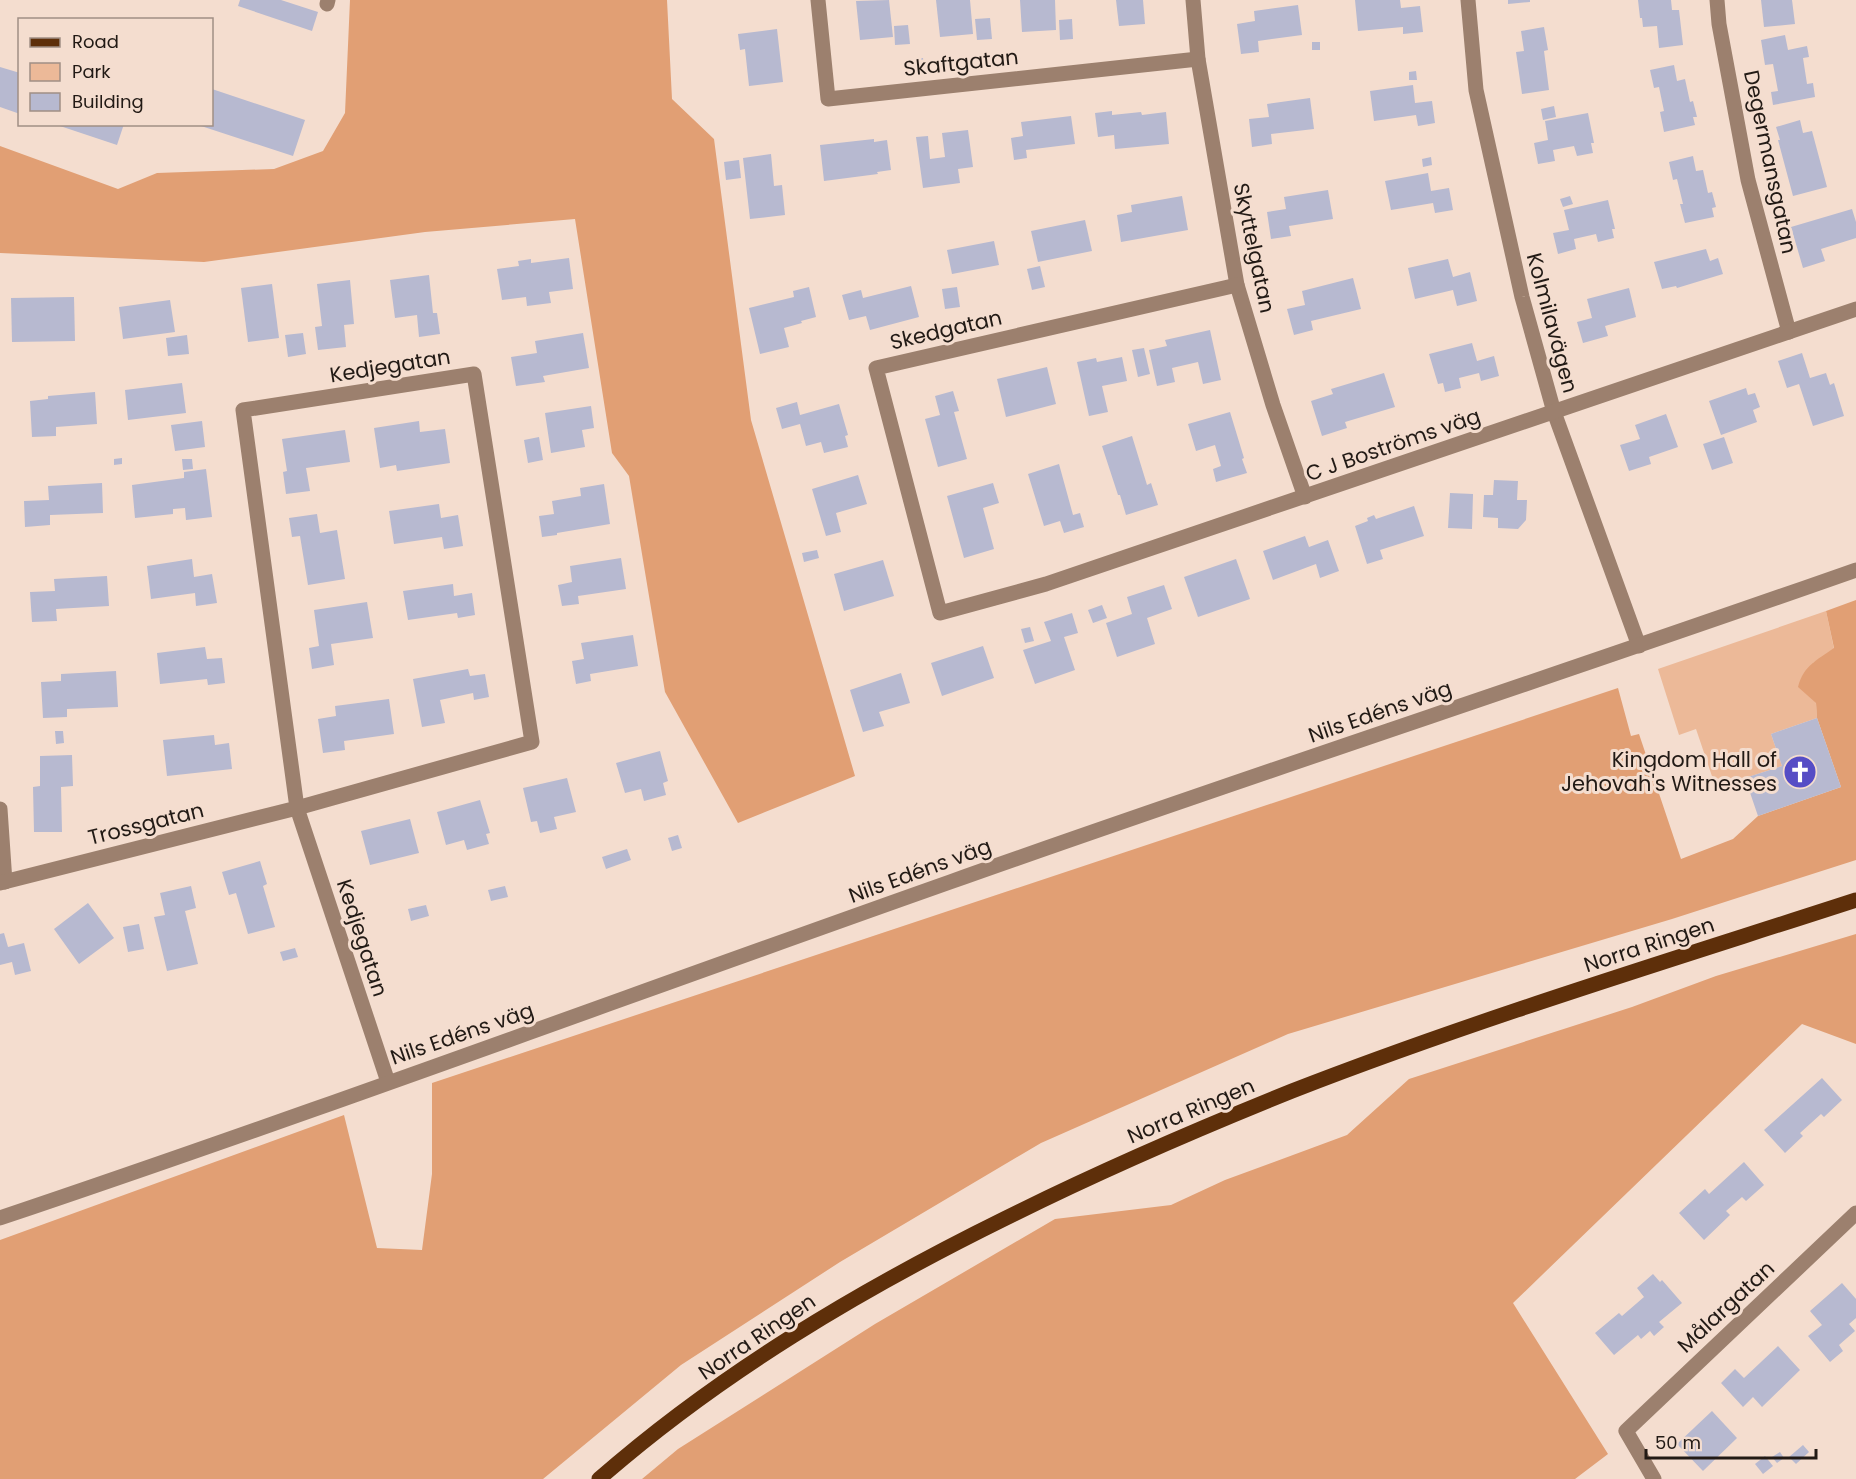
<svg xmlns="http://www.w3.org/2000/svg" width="1856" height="1479" font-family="Poppins,sans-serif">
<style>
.green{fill:#ecb998}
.forest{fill:#e19f74}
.building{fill:#b7b9d0}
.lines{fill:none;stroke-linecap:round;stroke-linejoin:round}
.minor{stroke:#9c806e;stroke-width:15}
.major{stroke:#5e2f0a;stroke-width:15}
.labels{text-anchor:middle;stroke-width:6;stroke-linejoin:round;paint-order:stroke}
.street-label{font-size:21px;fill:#221a15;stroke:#f4ddcf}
.poi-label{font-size:21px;fill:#221a15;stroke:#f4ddcf;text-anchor:end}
</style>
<rect width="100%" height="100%" fill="#f4ddcf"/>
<polygon class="green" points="1826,611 1834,649 1813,663 1817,718 1771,734 1782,766 1745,778 1717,791 1696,729 1679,735 1658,669"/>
<g class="forest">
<polygon points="350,0 667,0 672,99 714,139 751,420 855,776 738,823 665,692 629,476 612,453 575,219 425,232 204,262 0,253 0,146 118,189 157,173 274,169 323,151 345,113"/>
<path d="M1856,600v260l-184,59 -384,115 -247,109 -201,119 -159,103 -138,114h-543v-239l344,-125 33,133 45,2 10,-76v-91l1186,-395 13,48 8,-2 42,125 52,-20 25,-23 83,-29 -24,-69 -1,-15 -18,-16c6,-22 18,-26 36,-39l-8,-37z"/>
<polygon points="1856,934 1856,1044 1802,1024 1513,1303 1608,1454 1575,1479 642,1479 678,1449 875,1324 1055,1219 1171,1205 1225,1180 1347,1135 1409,1079 1632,1007 1716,976"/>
</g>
<g class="building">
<polygon points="240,0 281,0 318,12 312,31 238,6"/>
<polygon points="889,0 893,37 860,40 856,1"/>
<polygon points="936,0 970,0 973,34 940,37"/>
<polygon points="1020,0 1055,0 1056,30 1022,32"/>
<polygon points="1116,0 1143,0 1145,24 1119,26"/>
<polygon points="1355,0 1400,0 1401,8 1420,6 1423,32 1403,34 1403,27 1358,31"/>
<polygon points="1508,0 1530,0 1530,2 1508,4"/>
<polygon points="1638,0 1671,0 1672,10 1679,10 1683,45 1659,48 1657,26 1643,27 1642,18 1640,18"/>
<polygon points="1761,0 1792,0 1795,24 1764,27"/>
<polygon points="1298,5 1302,35 1258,41 1259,52 1241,54 1237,24 1255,21 1254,11"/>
<polygon points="990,18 992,39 977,40 975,19"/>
<polygon points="1072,19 1073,39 1060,40 1059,20"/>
<polygon points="908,25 910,44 895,45 894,26"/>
<polygon points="1544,27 1548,50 1544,51 1549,90 1522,94 1516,52 1524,51 1521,31"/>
<polygon points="777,29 783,82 749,86 745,49 740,50 738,34"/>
<polygon points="1785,35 1788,50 1807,46 1809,57 1803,58 1807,84 1813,83 1815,97 1773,105 1771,92 1778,91 1773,64 1765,65 1761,40"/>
<rect x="1312" y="42" width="8" height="8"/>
<polygon points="923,58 925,71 916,72 915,59"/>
<polygon points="1674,65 1677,81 1685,79 1690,102 1693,101 1697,117 1693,117 1695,125 1664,132 1660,112 1664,111 1659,87 1654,88 1650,70"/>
<polygon points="0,67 20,73 20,114 0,107"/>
<polygon points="1416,71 1417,80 1409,80 1409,72"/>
<polygon points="1413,85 1415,103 1432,101 1435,123 1418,126 1416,115 1374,121 1370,91"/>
<polygon points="212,89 305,120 293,156 198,125 212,124"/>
<polygon points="1310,98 1314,129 1271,134 1272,144 1252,147 1249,119 1269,117 1267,104"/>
<polygon points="1554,106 1556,117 1543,120 1541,109"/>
<polygon points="1112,111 1112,115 1141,112 1142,115 1166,112 1169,144 1115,149 1114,135 1098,137 1095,113"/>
<polygon points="1588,113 1594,143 1591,143 1593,153 1577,156 1574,146 1553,150 1555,161 1538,164 1534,143 1548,140 1545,121"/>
<polygon points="1071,116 1075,144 1026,150 1027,158 1014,160 1011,138 1023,136 1021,122"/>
<polygon points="1800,120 1803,133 1812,131 1827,187 1793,196 1778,140 1780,140 1776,127"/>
<polygon points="54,124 124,124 117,145"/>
<polygon points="968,130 973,167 958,169 960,183 923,188 916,137 928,136 930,159 945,157 942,133"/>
<polygon points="874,139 874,142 887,140 891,170 877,172 878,174 824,181 820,145"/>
<polygon points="771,154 774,186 782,185 785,215 750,219 743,158"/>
<polygon points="1693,156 1696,171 1703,170 1708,193 1712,192 1716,207 1712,208 1714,217 1685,223 1680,204 1683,204 1677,179 1673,180 1669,162"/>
<polygon points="1431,157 1432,165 1423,167 1422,159"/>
<polygon points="739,160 741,178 726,180 724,162"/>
<polygon points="1428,173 1431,191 1449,188 1453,210 1435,213 1433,203 1391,210 1385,181"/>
<polygon points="1328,190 1333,219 1289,226 1291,236 1271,239 1267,212 1286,209 1284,197"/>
<polygon points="1182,196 1188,230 1121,242 1117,215 1132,212 1131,205"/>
<polygon points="1570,196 1573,204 1563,207 1560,199"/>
<polygon points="1608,200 1615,229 1612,229 1614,238 1598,242 1596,234 1574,239 1576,249 1558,254 1553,233 1569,230 1564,210"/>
<polygon points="1852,209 1856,222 1856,238 1821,249 1825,261 1803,268 1791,227"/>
<polygon points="1085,220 1092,251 1038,262 1031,231"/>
<polygon points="994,241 999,265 952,274 947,250"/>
<polygon points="1706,249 1710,261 1718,258 1723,274 1677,288 1676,286 1662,289 1654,262"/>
<polygon points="569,258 573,289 549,292 551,303 527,306 526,297 502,300 497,269 519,266 518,261 531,259 531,263"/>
<polygon points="1448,259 1453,277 1470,272 1477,301 1457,306 1453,290 1415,299 1408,268"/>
<polygon points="1040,266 1045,287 1032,290 1027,269"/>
<polygon points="429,275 433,313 437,313 440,334 419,337 417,315 395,318 390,280"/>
<polygon points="1353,278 1361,309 1311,321 1313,330 1294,335 1287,309 1305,305 1302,291"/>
<polygon points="350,280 354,324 344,325 346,347 318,350 315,327 322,326 317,284"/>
<polygon points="272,284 279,338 248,342 241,288"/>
<polygon points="911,286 919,317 870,330 866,316 849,320 842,295 861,290 863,298"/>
<polygon points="809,287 816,317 801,321 802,323 784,328 789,347 760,354 749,308 794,297 793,291"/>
<polygon points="957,287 960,307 945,309 942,289"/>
<polygon points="1629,288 1636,317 1605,326 1608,336 1583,343 1577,322 1592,318 1587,299"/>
<polygon points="74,297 75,341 12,342 11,298"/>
<polygon points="170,300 175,332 123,339 119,307"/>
<polygon points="1210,330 1221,380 1203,384 1198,362 1172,368 1175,382 1157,386 1149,350 1167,346 1165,340"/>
<polygon points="303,333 306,354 288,357 285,335"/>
<polygon points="583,333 589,368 543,376 545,382 516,386 511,357 537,353 535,341"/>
<polygon points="187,335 189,354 168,356 166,338"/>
<polygon points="1472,343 1477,361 1494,356 1499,376 1481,381 1479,373 1459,378 1461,388 1445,392 1443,383 1438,384 1429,354"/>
<polygon points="1144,348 1150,374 1138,377 1132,350"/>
<polygon points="1802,353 1810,378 1826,373 1830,385 1834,383 1844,416 1813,426 1799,384 1787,388 1778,361"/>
<polygon points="1122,357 1127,381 1102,386 1108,412 1089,416 1077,362 1096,358 1097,362"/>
<polygon points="1047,367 1056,404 1006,417 997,379"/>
<polygon points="1384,373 1395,407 1345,422 1347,428 1322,436 1311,401 1333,394 1331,389"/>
<polygon points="182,383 186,413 128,420 125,390"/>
<polygon points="1746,388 1748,395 1755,393 1760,407 1753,410 1757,422 1721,435 1709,401"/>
<polygon points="953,391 959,411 954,412 967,459 938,467 925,419 940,415 935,396"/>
<polygon points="95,392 97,424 56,427 56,436 32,437 30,401 48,399 48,396"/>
<polygon points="797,402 800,415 839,404 848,435 845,436 848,447 824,453 821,442 806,446 800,424 782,429 776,408"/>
<polygon points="591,406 594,428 582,430 585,447 551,453 545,413"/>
<polygon points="1230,412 1244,458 1242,459 1247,473 1216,482 1213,469 1221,466 1215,445 1196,451 1188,424"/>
<polygon points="1666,414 1678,447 1649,457 1651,464 1629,471 1620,445 1640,439 1635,425"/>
<polygon points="202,421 205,447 175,451 171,425"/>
<polygon points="419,421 420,432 445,429 450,463 397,471 396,465 380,468 374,428"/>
<polygon points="345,430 350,462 306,468 310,491 286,494 283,472 287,471 282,439"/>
<polygon points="1132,436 1147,485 1151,483 1158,505 1126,515 1120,495 1118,495 1102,446"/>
<polygon points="539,437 543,460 528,463 524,440"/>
<polygon points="1724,437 1733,463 1712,470 1703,444"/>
<polygon points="122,458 122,464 114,465 114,459"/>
<polygon points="182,459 192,459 193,469 183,470"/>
<polygon points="1059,464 1073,515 1080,513 1084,527 1064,533 1060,521 1044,526 1028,474"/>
<polygon points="206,469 212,517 186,520 185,508 173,509 173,514 135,518 132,485 184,478 184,472"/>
<polygon points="858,475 867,504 836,513 841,532 826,536 812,489"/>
<polygon points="1494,480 1518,481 1517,500 1527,500 1526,520 1518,529 1498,528 1498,518 1483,517 1484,495 1493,495"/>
<polygon points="102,483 103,513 50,515 50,525 25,527 24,501 49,500 48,486"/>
<polygon points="993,483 999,503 983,508 994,549 964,558 947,496"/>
<polygon points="604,484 610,524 557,533 557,535 542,537 539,516 554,514 552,501 581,496 580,488"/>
<polygon points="1450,493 1473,494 1472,529 1448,528"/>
<polygon points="439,504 441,518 458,515 463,546 444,549 442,537 394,544 389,511"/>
<polygon points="1414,506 1424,536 1380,550 1383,559 1367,564 1355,526 1368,521 1367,518 1374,515 1376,519"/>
<polygon points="317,514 320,533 337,530 345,579 308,585 300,536 292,537 289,518"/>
<polygon points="1305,536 1309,547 1328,540 1339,571 1320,578 1316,564 1273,580 1263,551"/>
<polygon points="817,550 819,558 804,562 802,553"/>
<polygon points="621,558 626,589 578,596 579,604 562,606 558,585 572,582 570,566"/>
<polygon points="192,559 194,577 212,574 217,603 196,606 195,593 151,599 147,566"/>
<polygon points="1236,559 1250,599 1198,617 1184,577"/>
<polygon points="883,560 894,596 844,611 834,574"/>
<polygon points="107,576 109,606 56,609 57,621 32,622 30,592 55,591 54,579"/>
<polygon points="453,584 454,596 472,593 475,615 458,618 457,613 408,620 403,591"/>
<polygon points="1164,585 1172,609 1147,618 1155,644 1117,657 1106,623 1132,614 1127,597"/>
<polygon points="367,602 373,638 331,644 334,665 312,669 309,648 319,646 314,610"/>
<polygon points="1102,605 1107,618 1093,623 1088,610"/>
<polygon points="1072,613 1078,633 1064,637 1075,670 1035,684 1023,650 1051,641 1044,622"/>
<polygon points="1030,627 1034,641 1025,643 1021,629"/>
<polygon points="633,635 638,666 590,674 591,681 576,684 572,661 584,659 581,643"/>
<polygon points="983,646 994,678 942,696 931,663"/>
<polygon points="205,647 207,659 222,658 225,683 208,685 207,679 160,684 157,653"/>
<polygon points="468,669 470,676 485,674 489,697 474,700 473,693 440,700 445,723 422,727 413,679"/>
<polygon points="116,671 118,707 67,709 67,717 43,718 41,682 61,681 61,674"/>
<polygon points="901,673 910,703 879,712 884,726 863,732 850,690"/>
<polygon points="389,699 394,734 344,741 345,750 323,753 318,719 336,716 335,706"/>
<polygon points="1817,718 1841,787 1758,816 1745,778 1782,766 1771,734"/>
<polygon points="55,731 63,731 64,743 56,744"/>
<polygon points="214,735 215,745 229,743 232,769 167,776 163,740"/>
<polygon points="660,751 668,781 663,783 666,795 644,801 641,789 625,793 616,763"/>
<polygon points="72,755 73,786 61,787 62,832 34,832 33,787 40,786 40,756"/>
<polygon points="567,778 576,812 554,817 557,829 540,833 537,821 531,822 523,788"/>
<polygon points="480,800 490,833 486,834 489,844 467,850 464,840 446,845 437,812"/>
<polygon points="410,819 419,853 370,865 361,831"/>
<polygon points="678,835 682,848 672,851 668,838"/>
<polygon points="627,849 631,860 606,869 602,857"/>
<polygon points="260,861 267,884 263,886 275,927 248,934 236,893 229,895 222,872"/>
<polygon points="191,886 196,908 185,911 198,964 167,971 154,917 165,915 160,893"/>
<polygon points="505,886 508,897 491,901 488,890"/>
<polygon points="88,903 114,938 79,964 54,929"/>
<polygon points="426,905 429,916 411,921 408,909"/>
<polygon points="139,924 144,949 128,952 123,927"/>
<polygon points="4,933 8,947 24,943 31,971 15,975 12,962 0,965 0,934"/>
<polygon points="295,948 298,957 283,961 280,952"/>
<polygon points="1822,1078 1842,1100 1824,1117 1821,1114 1800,1133 1803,1136 1785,1153 1764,1130"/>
<polygon points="1744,1162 1764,1185 1746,1201 1742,1197 1726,1211 1730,1215 1704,1240 1679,1213 1705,1189 1709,1194"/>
<polygon points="1653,1274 1660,1282 1662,1280 1682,1303 1659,1322 1664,1327 1654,1336 1650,1331 1641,1339 1638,1335 1614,1355 1595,1333 1619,1313 1622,1316 1644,1297 1637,1288"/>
<polygon points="1842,1283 1856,1299 1856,1318 1849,1324 1855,1331 1839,1345 1843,1351 1830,1362 1808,1336 1822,1325 1810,1311"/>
<polygon points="1778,1346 1800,1370 1762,1407 1753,1397 1743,1407 1721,1383 1735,1369 1744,1378"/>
<polygon points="1712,1411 1737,1438 1703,1471 1677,1444"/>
<polygon points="1803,1445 1809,1452 1796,1464 1789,1457"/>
<polygon points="1780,1452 1784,1458 1777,1463 1772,1457"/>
<polygon points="1765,1456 1773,1466 1763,1474 1755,1464"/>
</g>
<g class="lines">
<g class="minor">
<polyline points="818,0 828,99 1198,59"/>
<polyline points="1193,0 1198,59 1237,285 1273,405 1305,497"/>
<polyline points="1468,0 1476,90 1522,297 1554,412 1639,646"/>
<polyline points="1717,0 1719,24 1748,180 1789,332"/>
<polyline points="327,4 328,0"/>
<polyline points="1237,285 876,368 940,613 1046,584 1856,309"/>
<polyline points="0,809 5,882"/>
<polyline points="0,883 297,808 532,742 474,374 243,410 297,808 388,1082"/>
<path d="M0,1218c318,-107 633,-224 950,-336 301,-107 605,-206 906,-312"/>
<polyline points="1654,1479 1626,1431 1856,1213"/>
</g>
<path class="major" d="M599,1479c121,-106 261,-189 405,-260 94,-47 191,-89 288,-128 185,-72 376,-130 564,-191"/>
</g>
<defs>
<symbol id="church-disc" viewBox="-11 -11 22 22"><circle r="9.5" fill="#564dc5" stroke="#f4ddcf"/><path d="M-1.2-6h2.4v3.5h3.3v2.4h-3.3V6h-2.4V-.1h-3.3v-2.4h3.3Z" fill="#fff"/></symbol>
</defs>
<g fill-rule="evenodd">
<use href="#church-disc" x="1781" y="753" width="38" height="38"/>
</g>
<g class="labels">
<g class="street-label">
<text transform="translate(961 63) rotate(-6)" y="7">Skaftgatan</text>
<text transform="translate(1770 162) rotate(78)" y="7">Degermansgatan</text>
<text transform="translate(1254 248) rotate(78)" y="7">Skyttelgatan</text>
<text transform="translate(1552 323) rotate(75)" y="7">Kolmilavägen</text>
<text transform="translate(946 330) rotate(-13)" y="7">Skedgatan</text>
<text transform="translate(390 366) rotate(-9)" y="7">Kedjegatan</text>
<text transform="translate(1393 445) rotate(-19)" y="7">C J Boströms väg</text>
<text transform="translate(1380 712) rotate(-19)" y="7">Nils Edéns väg</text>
<text transform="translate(146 824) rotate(-14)" y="7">Trossgatan</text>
<text transform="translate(920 871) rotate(-20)" y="7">Nils Edéns väg</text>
<text transform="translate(362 938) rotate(72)" y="7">Kedjegatan</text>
<text transform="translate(1649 945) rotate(-18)" y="7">Norra Ringen</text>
<text transform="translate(462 1034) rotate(-19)" y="7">Nils Edéns väg</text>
<text transform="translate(1191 1111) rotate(-23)" y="7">Norra Ringen</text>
<text transform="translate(1726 1307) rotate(-43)" y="7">Målargatan</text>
<text transform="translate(757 1337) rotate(-34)" y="7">Norra Ringen</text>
</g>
<g class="poi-label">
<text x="1777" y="767">Kingdom Hall of<tspan x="1777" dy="24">Jehovah's Witnesses</tspan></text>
</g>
</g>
<rect x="18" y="18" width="195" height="108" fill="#f4ddcf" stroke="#a08f85" stroke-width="1.5"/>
<rect x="30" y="38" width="30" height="9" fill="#5e2f0a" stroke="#a08f85" stroke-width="1.5"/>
<text x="72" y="48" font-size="18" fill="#221a15">Road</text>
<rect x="30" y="63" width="30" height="18" fill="#ecb998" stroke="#a08f85" stroke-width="1.5"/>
<text x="72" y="78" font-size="18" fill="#221a15">Park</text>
<rect x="30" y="93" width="30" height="18" fill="#b7b9d0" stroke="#a08f85" stroke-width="1.5"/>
<text x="72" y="108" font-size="18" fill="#221a15">Building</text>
<path d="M1646 1449v9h170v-9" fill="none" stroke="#221a15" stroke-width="3"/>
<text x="1655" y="1449" font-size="18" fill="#221a15" stroke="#f4ddcf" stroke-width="4.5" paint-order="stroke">50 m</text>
</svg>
